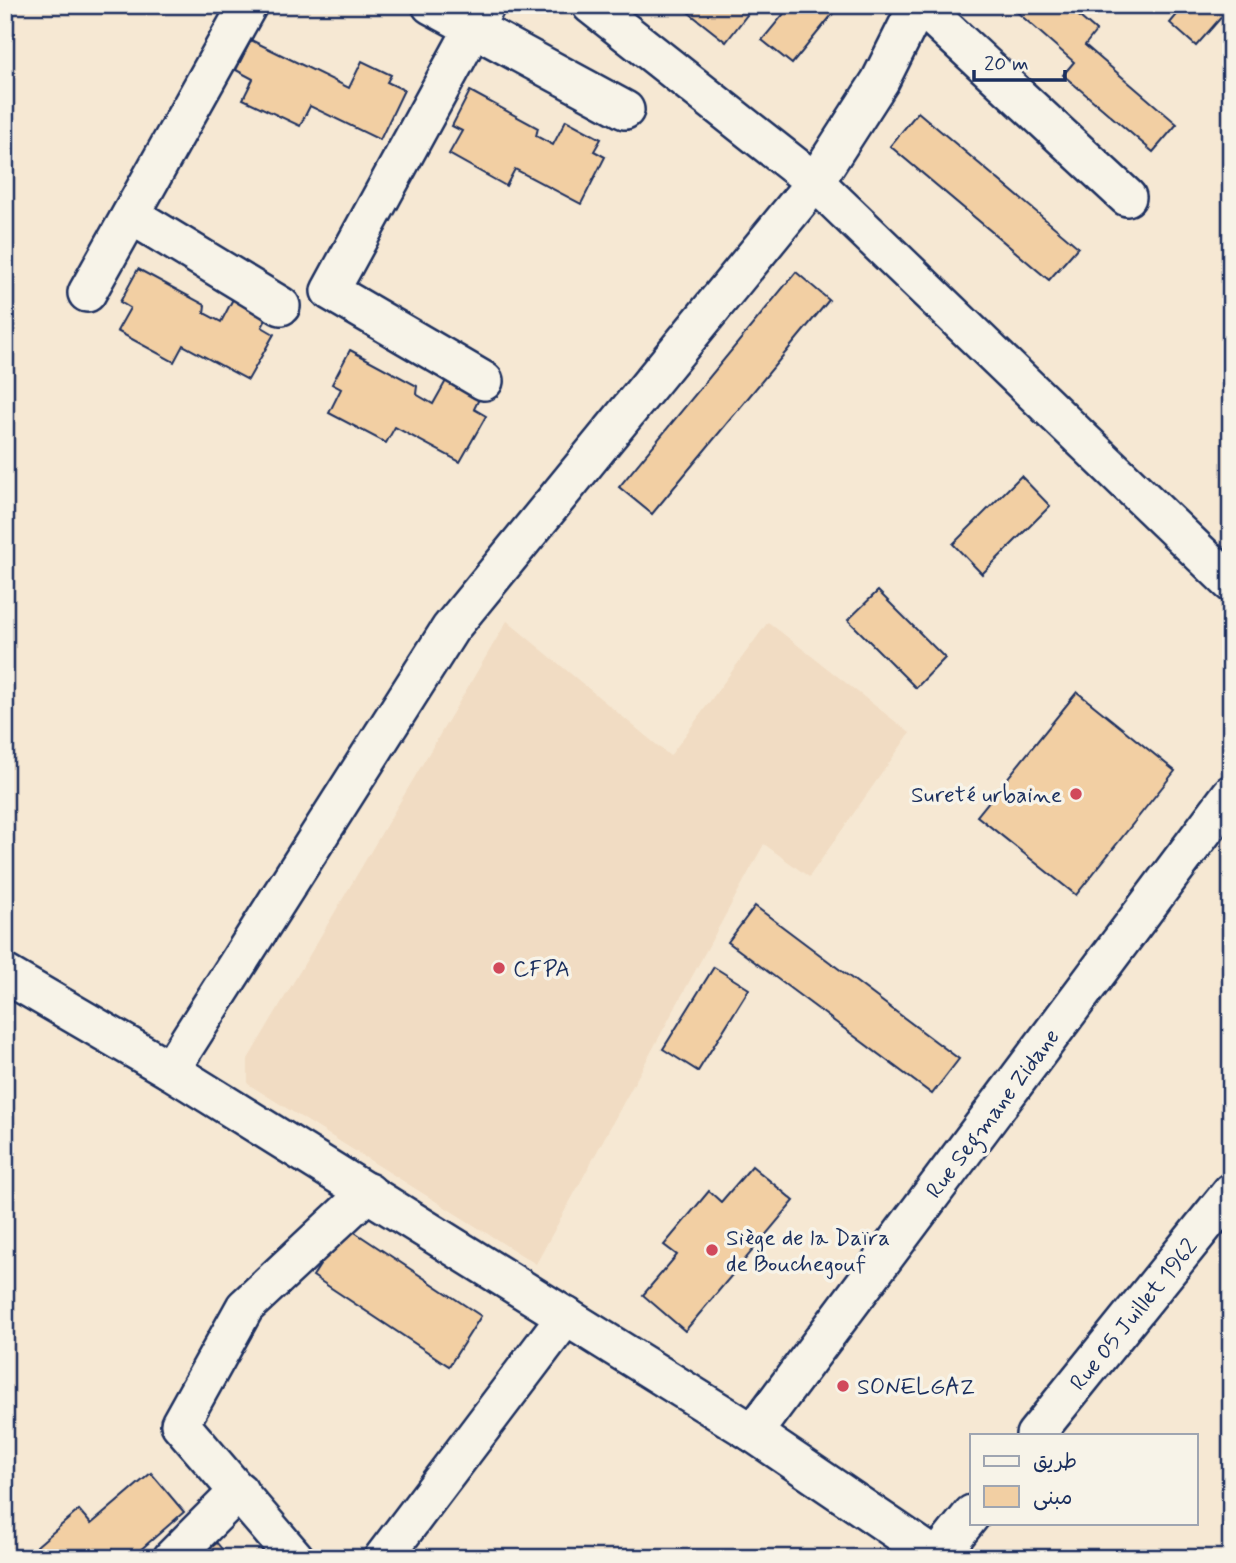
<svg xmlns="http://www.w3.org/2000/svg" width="1236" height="1563" font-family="Mynerve,'Playpen Sans Arabic',sans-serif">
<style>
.built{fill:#f1dcc3}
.building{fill:#f2cfa3;stroke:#1b2f5e;stroke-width:2}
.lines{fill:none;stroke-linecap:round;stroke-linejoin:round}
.minor-casing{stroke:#1b2f5e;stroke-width:42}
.minor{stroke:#f7f3e8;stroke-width:37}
.poi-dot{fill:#d1495b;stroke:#f7f3e8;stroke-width:2.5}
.labels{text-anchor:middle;stroke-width:7;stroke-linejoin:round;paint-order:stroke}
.poi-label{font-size:23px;fill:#1b2f5e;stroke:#f7f3e8;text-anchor:start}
.street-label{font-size:23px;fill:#1b2f5e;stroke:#f7f3e8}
</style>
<rect width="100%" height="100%" fill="#f6e8d3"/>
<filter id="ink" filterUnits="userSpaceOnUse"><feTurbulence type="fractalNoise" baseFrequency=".0143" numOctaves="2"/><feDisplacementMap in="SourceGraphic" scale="14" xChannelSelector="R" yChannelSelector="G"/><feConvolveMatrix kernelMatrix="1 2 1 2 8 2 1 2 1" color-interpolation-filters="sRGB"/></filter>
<g filter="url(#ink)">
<polygon class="built" points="507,621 670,756 768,622 910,733 809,877 764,844 536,1264 248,1084 248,1059"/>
<g class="building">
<polygon points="679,5 742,5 750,11 726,42"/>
<polygon points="791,5 840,5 792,64 762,40"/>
<polygon points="1009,5 1066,5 1096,31 1085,45 1177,124 1153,152 1063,75 1074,62"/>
<polygon points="1185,5 1231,5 1231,6 1196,46 1170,23"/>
<polygon points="251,40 349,88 362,61 391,75 387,82 404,90 380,140 310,106 300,126 243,99 253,79 236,70"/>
<polygon points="470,91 538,128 536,136 553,145 566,120 601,139 594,151 605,157 581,204 515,169 506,186 449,154 462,131 452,126"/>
<polygon points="918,112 1078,247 1049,280 890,146"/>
<polygon points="138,269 205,305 204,313 221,322 234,297 268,316 262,327 274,334 248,380 183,345 174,362 117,331 130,308 120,302"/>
<polygon points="796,272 829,300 652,514 619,487"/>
<polygon points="350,350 417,386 416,394 433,404 447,379 480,397 474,409 486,416 460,462 395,427 386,443 329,413 341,389 332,384"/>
<polygon points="1021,476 1050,506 982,574 953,544"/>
<polygon points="878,591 945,658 916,688 848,620"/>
<polygon points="1077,692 1175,771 1076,895 977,816"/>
<polygon points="755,906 959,1059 932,1094 728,942"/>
<polygon points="714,967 749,989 698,1071 663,1049"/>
<polygon points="752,1166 794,1201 685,1331 643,1295 677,1255 664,1245 709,1191 721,1202"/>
<polygon points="353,1231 481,1316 449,1366 313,1276 335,1242"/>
<polygon points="151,1473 184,1512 131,1558 118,1558 112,1550 102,1558 23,1558 79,1510 91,1524"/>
<polygon points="217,1543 229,1558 198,1558"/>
</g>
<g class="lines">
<defs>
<g id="minor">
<polyline points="431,5 625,110"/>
<polyline points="591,5 815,182 1231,583"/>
<polyline points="918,5 880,81 815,182 450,629 170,1070 753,1433 937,1558"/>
<polyline points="920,5 1127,197"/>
<polyline points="131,215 281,306"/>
<polyline points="87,293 248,5"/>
<polyline points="484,381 330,291 486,5"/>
<polyline points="5,974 170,1070"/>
<polyline points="753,1433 1231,794"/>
<polyline points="1035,1435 1231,1192"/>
<polyline points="172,1558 239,1491"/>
<polyline points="295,1558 180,1424 245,1307 368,1192"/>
<polyline points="383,1558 566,1316"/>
<polyline points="937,1558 972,1514"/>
</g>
</defs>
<use href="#minor" class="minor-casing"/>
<use href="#minor" class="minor"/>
</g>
</g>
<g class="poi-dot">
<circle cx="1076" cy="794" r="7"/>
<circle cx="499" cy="968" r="7"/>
<circle cx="712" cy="1250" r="7"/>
<circle cx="843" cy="1386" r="7"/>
</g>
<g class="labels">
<g class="poi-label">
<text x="1062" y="802" text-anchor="end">Sureté urbaine</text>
<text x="513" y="976">CFPA</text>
<text x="726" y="1245">Siège de la Daïra<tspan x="726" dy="26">de Bouchegouf</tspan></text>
<text x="857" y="1394">SONELGAZ</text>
</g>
<g class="street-label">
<text transform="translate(992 1113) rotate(-53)" y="8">Rue Segmane Zidane</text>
<text transform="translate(1133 1314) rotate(-51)" y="8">Rue 05 Juillet 1962</text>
</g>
</g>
<rect width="1236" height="1563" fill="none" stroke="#f7f3e8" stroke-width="28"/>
<rect x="14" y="14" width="1208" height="1535" fill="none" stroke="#1b2f5e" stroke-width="2.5" filter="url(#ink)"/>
<rect x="970" y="1434" width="228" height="91" fill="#f7f3e8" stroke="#9fa5b1" stroke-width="2"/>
<rect x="984" y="1456" width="35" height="10" fill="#f7f3e8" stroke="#9fa5b1" stroke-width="2"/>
<text x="1033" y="1468" font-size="21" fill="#1b2f5e">طريق</text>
<rect x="984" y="1486" width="35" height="21" fill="#f2cfa3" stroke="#9fa5b1" stroke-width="2"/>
<text x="1033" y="1504" font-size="21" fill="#1b2f5e">مبنى</text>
<path d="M974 70v10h91v-10" fill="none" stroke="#1b2f5e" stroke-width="3.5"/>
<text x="984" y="70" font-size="21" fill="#1b2f5e" stroke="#f7f3e8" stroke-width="5" paint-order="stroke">20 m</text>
</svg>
